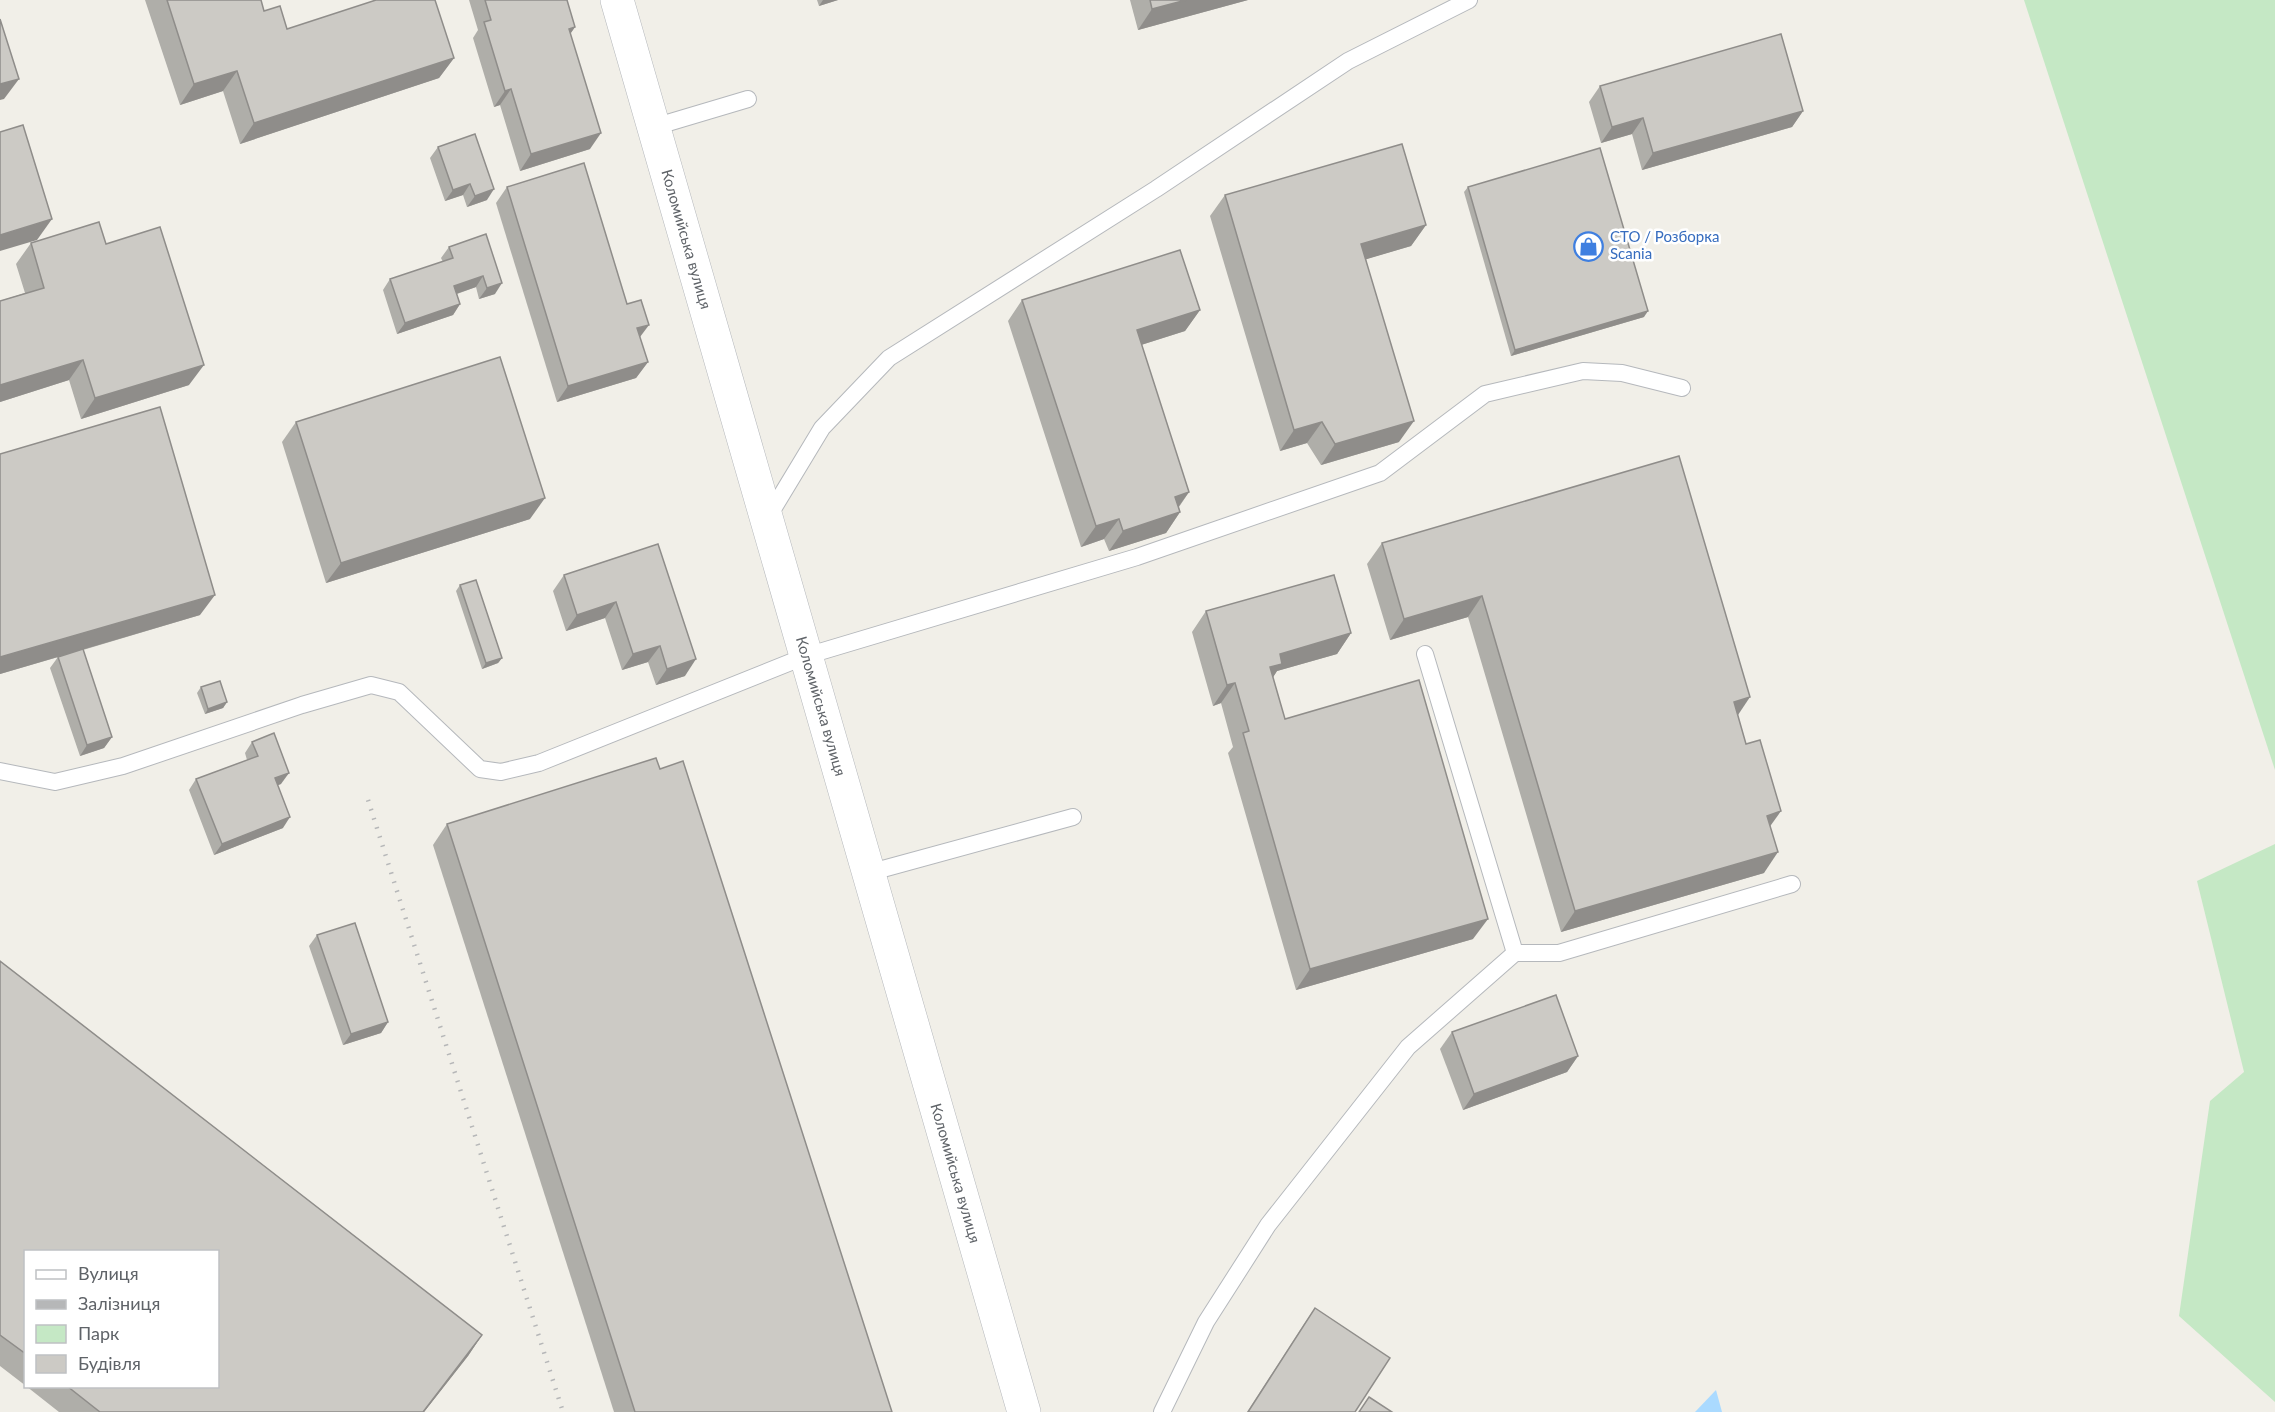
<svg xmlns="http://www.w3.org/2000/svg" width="2275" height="1412" font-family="Lato,sans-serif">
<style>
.green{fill:#c5e8c5}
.water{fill:#aadaff}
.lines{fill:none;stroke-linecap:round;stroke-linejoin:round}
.service-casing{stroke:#b5b8bc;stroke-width:18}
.tertiary-casing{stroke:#b5b8bc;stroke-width:34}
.service{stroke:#fff;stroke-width:16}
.tertiary{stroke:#fff;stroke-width:33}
.rail{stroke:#b6b7b8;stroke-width:4.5;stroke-dasharray:1.5 8;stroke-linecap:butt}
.wall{fill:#afaea9}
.shaded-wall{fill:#8f8d8a}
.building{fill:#cccac5;stroke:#8f8d8a;stroke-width:1.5}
.labels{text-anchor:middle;stroke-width:5;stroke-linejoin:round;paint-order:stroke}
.shop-label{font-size:15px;fill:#366cbe;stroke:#fff;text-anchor:start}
.street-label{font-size:15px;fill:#5f6368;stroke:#fff}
</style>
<rect width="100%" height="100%" fill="#f1efe8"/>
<g class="green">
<polygon points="2024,0 2275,0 2275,770"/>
<polygon points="2275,844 2275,1402 2179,1316 2210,1101 2244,1072 2197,881"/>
</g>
<polygon class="water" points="1716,1390 1722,1412 1695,1412"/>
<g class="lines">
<defs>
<g id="service">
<polyline points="654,127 748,99"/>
<polyline points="767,519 822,428 889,358 1156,189 1348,61 1469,0"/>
<polyline points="1425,654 1515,953 1559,953 1792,884"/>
<polyline points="0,771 55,782 123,766 302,705 371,685 399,692 480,769 501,772 539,763 806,656 1137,557 1380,473 1485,394 1583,371 1622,373 1682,388"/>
<polyline points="868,873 1073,817"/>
<polyline points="1162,1412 1206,1322 1268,1225 1408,1047 1515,953"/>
</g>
<g id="tertiary">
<path id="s1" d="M617,0l407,1412"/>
</g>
</defs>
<use href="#service" class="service-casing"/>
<use href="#tertiary" class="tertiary-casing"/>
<use href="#service" class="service"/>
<use href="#tertiary" class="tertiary"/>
<polyline class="rail" points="368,800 563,1412"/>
</g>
<g class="wall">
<polygon points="145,0 261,0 264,11 287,29 454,58 439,78 240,144 223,91 180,105"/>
<polygon points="469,0 567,0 575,27 570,34 590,149 520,171 500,105 494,107 473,38 478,30"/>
<polygon points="817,0 838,0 819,6"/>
<polygon points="1130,0 1248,0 1138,30"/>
<polygon points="1600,86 1803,111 1792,127 1642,170 1632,134 1601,143 1589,102"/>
<polygon points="438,147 487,200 467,207 463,195 445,201 430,158"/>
<polygon points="507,187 627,304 648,362 636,378 557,402 496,203"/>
<polygon points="1468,187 1644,317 1511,356 1464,192"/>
<polygon points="1225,195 1426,225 1411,246 1366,259 1399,442 1321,465 1307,443 1280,451 1210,216"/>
<polygon points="486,234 495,294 479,299 476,287 457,294 460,304 453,315 397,334 383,290 390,279 443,262 441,258 449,247"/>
<polygon points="31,243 106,244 189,385 81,419 69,380 0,402 0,301 25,293 16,264"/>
<polygon points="1022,300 1200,310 1185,331 1141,345 1189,492 1179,507 1180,512 1166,533 1109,551 1104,539 1081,547 1008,321"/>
<polygon points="296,422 530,519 326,583 282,442"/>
<polygon points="0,454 200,615 83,650 112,737 104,748 80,756 50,668 58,657 72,653 0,674"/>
<polygon points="1382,543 1738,716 1770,826 1764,873 1561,932 1468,617 1390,640 1367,564"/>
<polygon points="658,544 685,676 656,685 648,662 622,670 605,618 566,631 553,591 564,575"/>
<polygon points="460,585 502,658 498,663 482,669 456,591"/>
<polygon points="1206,611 1351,633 1337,654 1277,671 1273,677 1285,719 1473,939 1296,990 1228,753 1233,747 1221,703 1213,706 1192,632"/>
<polygon points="201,687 227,702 223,708 205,714 197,693"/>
<polygon points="252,742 281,784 278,785 283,828 214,855 189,790 196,779 247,760 245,753"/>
<polygon points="447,824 892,1412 614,1412 433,845"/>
<polygon points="317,935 388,1022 381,1033 343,1045 309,946"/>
<polygon points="0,961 482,1335 468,1356 424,1412 59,1412 26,1386 218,1386 26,1251 26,1386 0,1366"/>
<polygon points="1452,1032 1578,1056 1567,1072 1463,1110 1440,1049"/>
<polygon points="1315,1308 1355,1412 1247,1412 1304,1324"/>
</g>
<g class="shaded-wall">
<polygon points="823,0 838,0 819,6"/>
<polygon points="1186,0 1248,0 1138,30 1152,9"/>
<polygon points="575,27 564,43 569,29"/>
<polygon points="454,58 439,78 240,144 254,123"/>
<polygon points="237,71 223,91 180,105 194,84"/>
<polygon points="19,79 4,99 0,100 0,84"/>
<polygon points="511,89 500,105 494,107 505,91"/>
<polygon points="1803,111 1792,127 1642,170 1653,153"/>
<polygon points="1643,118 1632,134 1601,143 1612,127"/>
<polygon points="601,133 590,149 520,171 531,154"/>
<polygon points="470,184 463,195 445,201 453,190"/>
<polygon points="494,189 487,200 467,207 475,196"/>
<polygon points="52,219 37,240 0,251 0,235"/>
<polygon points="1426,225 1411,246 1347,265 1361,244"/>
<polygon points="483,276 476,287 447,297 454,286"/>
<polygon points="502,283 495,294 479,299 487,288"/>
<polygon points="460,304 453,315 397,334 405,323"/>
<polygon points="1200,310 1185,331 1122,351 1137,330"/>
<polygon points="1648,311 1644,317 1511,356 1515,350"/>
<polygon points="649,325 637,341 637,328"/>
<polygon points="83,360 69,380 0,402 0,385"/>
<polygon points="648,362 636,378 557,402 568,386"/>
<polygon points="204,365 189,385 81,419 95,398"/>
<polygon points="1414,421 1399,442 1321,465 1335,444"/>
<polygon points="1322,422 1307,443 1280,451 1294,430"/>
<polygon points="1189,492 1174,513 1175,497"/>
<polygon points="545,498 530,519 326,583 341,563"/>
<polygon points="1180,512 1166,533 1109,551 1123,531"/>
<polygon points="1119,519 1104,539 1081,547 1096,526"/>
<polygon points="215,595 200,615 0,674 0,657"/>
<polygon points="1482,596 1468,617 1390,640 1404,619"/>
<polygon points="616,602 605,618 566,631 577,615"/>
<polygon points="1351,633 1337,654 1277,671 1268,685 1256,688 1280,654"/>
<polygon points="660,646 648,662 622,670 633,654"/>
<polygon points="502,658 498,663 482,669 486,663"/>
<polygon points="696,659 685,676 656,685 667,669"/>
<polygon points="1235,683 1221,703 1213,706 1227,685"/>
<polygon points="1750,697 1736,718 1734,702"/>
<polygon points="227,702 223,708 205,714 208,709"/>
<polygon points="112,737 104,748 80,756 87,745"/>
<polygon points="289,773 281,784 267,789 275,778"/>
<polygon points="1781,811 1766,832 1767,816"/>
<polygon points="290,817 283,828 214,855 222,844"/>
<polygon points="1778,852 1764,873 1561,932 1575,911"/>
<polygon points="1488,919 1473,939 1296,990 1310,969"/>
<polygon points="388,1022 381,1033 343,1045 351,1034"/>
<polygon points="1578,1056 1567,1072 1463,1110 1474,1094"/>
<polygon points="482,1335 468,1356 424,1412 423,1412"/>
</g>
<g class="building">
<polygon points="167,0 261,0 264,11 280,6 287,29 376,0 435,0 454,58 254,123 237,71 194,84"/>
<polygon points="485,0 567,0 575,27 569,29 601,133 531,154 511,89 505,91 484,22 491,20"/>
<polygon points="1150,0 1186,0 1152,9"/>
<polygon points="0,19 19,79 0,84"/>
<polygon points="1781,34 1803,111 1653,153 1643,118 1612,127 1600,86"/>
<polygon points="23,125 52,219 0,235 0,132"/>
<polygon points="475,134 494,189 475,196 470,184 453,190 438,147"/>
<polygon points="1402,144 1426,225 1361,244 1414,421 1335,444 1322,422 1294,430 1225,195"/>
<polygon points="1600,148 1648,311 1515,350 1468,187"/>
<polygon points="584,163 627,304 641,300 649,325 637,328 648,362 568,386 507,187"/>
<polygon points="99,222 106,244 160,227 204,365 95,398 83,360 0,385 0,301 44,288 31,243"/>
<polygon points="486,234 502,283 487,288 483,276 454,286 460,304 405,323 390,279 453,258 449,247"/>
<polygon points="1180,250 1200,310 1137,330 1189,492 1175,497 1180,512 1123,531 1119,519 1096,526 1022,300"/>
<polygon points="500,357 545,498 341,563 296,422"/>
<polygon points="160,407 215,595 0,657 0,454"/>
<polygon points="1679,456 1750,697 1734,702 1746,744 1760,740 1781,811 1767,816 1778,852 1575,911 1482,596 1404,619 1382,543"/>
<polygon points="658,544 696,659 667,669 660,646 633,654 616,602 577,615 564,575"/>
<polygon points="1334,575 1351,633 1280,654 1282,664 1270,667 1285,719 1419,680 1488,919 1310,969 1243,733 1249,731 1235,683 1227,685 1206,611"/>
<polygon points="476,580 502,658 486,663 460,585"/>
<polygon points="83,649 112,737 87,745 58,657"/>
<polygon points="220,681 227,702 208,709 201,687"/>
<polygon points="274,733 289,773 275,778 290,817 222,844 196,779 258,756 252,742"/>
<polygon points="656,758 660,769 683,761 892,1412 635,1412 447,824"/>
<polygon points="355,923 388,1022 351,1034 317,935"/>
<polygon points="0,961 482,1335 423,1412 100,1412 67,1386 218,1386 218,1251 26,1251 26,1354 0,1335"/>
<polygon points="1556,995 1578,1056 1474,1094 1452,1032"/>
<polygon points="1315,1308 1390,1358 1355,1412 1248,1412"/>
<polygon points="1369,1397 1392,1412 1359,1412"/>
</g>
<defs>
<symbol id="shop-ring" viewBox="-11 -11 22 22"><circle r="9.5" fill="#fff" stroke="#3f7fe0" stroke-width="1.5"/><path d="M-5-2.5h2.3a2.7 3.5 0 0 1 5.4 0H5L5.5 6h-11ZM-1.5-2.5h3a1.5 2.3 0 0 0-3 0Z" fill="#3f7fe0"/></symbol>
</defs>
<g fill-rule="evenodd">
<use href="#shop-ring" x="1572" y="230" width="33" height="33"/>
</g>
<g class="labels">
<g class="shop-label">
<text x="1610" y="242">СТО / Розборка<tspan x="1610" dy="17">Scania</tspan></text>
</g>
<g class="street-label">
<text dy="5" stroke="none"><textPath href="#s1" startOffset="249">Коломийська вулиця</textPath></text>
<text dy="5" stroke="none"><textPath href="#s1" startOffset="735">Коломийська вулиця</textPath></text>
<text dy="5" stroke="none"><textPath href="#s1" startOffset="1221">Коломийська вулиця</textPath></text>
</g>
</g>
<rect x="24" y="1250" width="195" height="138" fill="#ffffff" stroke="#bfc1c3" stroke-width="1.5"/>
<rect x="36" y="1270" width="30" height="9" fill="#ffffff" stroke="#bfc1c3" stroke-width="1.5"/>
<text x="78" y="1280" font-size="18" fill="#5f6368">Вулиця</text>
<rect x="36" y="1300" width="30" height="9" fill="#b6b7b8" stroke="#bfc1c3" stroke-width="1.5"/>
<text x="78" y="1310" font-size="18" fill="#5f6368">Залізниця</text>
<rect x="36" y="1325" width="30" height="18" fill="#c5e8c5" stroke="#bfc1c3" stroke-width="1.5"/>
<text x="78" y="1340" font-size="18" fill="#5f6368">Парк</text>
<rect x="36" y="1355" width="30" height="18" fill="#cccac5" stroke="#bfc1c3" stroke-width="1.5"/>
<text x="78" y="1370" font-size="18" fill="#5f6368">Будівля</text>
</svg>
